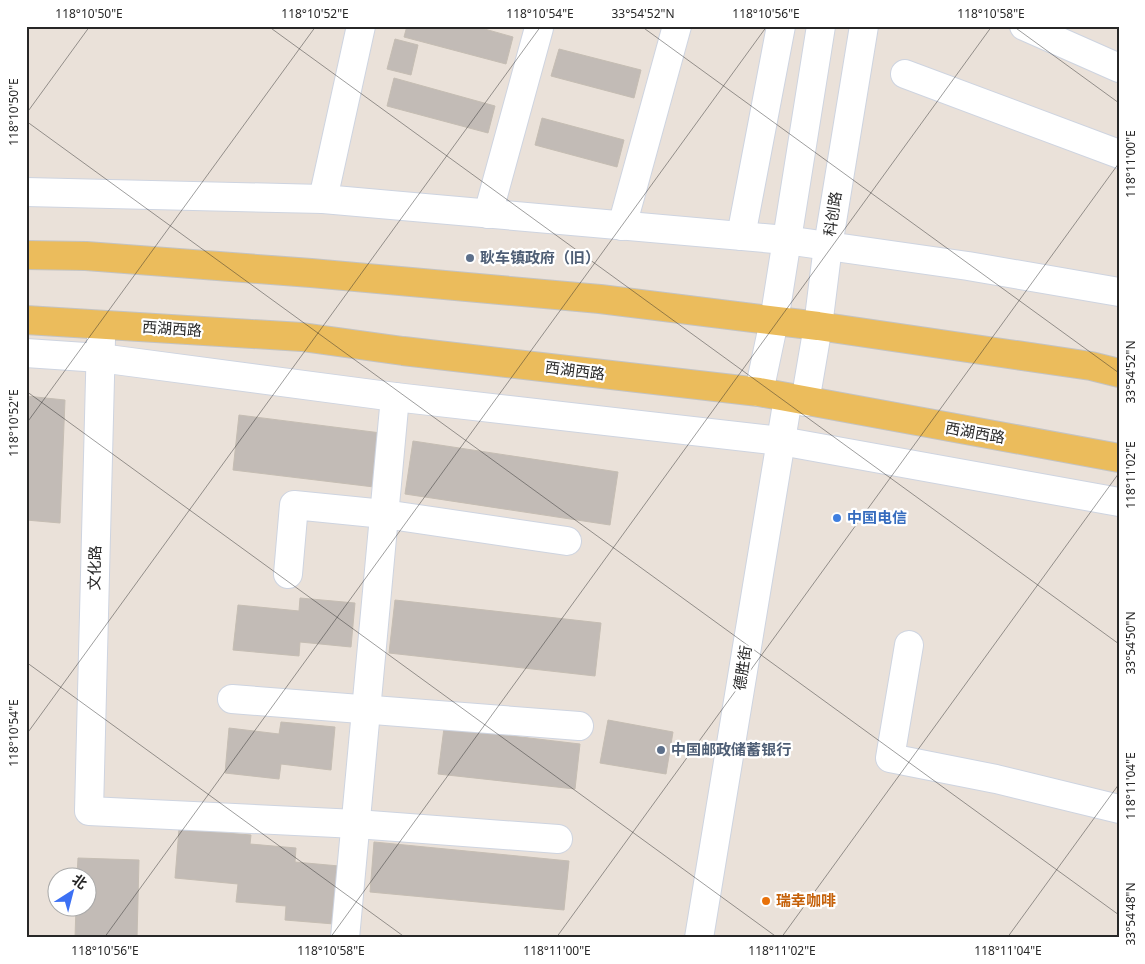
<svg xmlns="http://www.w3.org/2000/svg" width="1145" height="964" font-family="'Noto Sans','Noto Sans SC',sans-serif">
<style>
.building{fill:#c2bbb6;stroke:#c5bdb3}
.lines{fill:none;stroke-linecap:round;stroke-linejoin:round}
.minor-casing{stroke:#ced4e0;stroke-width:30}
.major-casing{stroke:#c3c3c3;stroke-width:30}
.minor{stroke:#fff;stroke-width:28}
.major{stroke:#ebbc5c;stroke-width:28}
.ticks{fill:none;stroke:#272727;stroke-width:1;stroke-opacity:0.45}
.service-dot{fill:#5c6f8a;stroke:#fff;stroke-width:2}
.shop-dot{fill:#3f7fe0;stroke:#fff;stroke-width:2}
.food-dot{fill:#e8710a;stroke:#fff;stroke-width:2}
.labels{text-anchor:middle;stroke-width:4.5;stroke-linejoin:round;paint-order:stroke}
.street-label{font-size:15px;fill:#272727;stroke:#fff}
.service-label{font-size:15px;font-weight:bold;fill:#4e5e75;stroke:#fff;text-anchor:start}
.shop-label{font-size:15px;font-weight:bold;fill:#366cbe;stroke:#fff;text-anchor:start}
.food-label{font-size:15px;font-weight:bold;fill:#c56008;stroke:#fff;text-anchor:start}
.neatline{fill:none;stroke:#272727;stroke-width:2}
.ticks-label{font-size:12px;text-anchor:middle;fill:#272727}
</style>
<rect width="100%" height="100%" fill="#eae1d9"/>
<g class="building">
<polygon points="407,26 474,26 513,37 506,64 404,37"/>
<polygon points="395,39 418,45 411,75 387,69"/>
<polygon points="559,49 641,70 634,98 551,76"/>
<polygon points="394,78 495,106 488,133 387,106"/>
<polygon points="542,118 624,140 617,167 535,145"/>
<polygon points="26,396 65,400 60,523 26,520"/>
<polygon points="239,415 381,433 374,487 233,470"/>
<polygon points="413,441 618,472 610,525 405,494"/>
<polygon points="300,598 355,603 351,647 300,642 299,656 233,650 238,605 299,611"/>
<polygon points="395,600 601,623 595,676 389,653"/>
<polygon points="608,720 673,732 666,774 600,763"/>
<polygon points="281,722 335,727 331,770 281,764 279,779 225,773 229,728 279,734"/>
<polygon points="444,728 580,744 575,789 438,774"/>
<polygon points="179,829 251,835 250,844 296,848 295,862 339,866 334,924 285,920 286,906 236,902 238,884 175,878"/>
<polygon points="374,842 569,861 564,910 370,892"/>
<polygon points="78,858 139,860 137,938 75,938 76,906 88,906 88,876 77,876"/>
</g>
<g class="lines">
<defs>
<g id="minor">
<polyline points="1024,26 1119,68"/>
<polyline points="905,74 1119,154"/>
<polyline points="26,192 323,199 786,240 968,266 1119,292"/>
<polyline points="323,199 361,26"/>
<polyline points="488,214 539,28"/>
<polyline points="622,226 677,26"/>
<polyline points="741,236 781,26"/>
<polyline points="101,339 89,811 356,824 558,839"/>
<polyline points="26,353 100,358 395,397 781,441 1119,502"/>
<polyline points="759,392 774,321 821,26"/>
<polyline points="805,402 818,326 828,246 864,26"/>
<polyline points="288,574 294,505 384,514 567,541"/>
<polyline points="909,645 890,758 996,779 1119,809"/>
<polyline points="232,699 579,726"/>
<polyline points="345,938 395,397"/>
<polyline points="699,938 788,398"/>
</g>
<g id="major">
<polyline points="26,255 86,256 311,273 600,299 818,326 1091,366 1119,373"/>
<polyline points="26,320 302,337 403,351 759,392 1119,458"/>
</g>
</defs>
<use href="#minor" class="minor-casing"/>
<use href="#major" class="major-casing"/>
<use href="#minor" class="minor"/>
<use href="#major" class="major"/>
</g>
<path class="ticks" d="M268,26l851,618M641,26l478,347M1013,26l106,77M26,114l64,-88M26,121l1093,794M26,391l752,547M26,424l290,-398M26,662l380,276M26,735l515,-709M26,933l7,5M104,938l663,-912M330,938l662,-912M556,938l563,-775M781,938l338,-465M1007,938l112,-154"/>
<g class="service-dot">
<circle cx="470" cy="258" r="5"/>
<circle cx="661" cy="750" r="5"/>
</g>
<circle class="shop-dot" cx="837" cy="518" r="5"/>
<circle class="food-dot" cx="766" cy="901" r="5"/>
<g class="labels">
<g class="street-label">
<text transform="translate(833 214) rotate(-81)" y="5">科创路</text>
<text transform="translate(172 329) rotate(4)" y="5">西湖西路</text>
<text transform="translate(575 371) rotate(7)" y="5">西湖西路</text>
<text transform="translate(975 433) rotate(10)" y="5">西湖西路</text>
<text transform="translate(95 568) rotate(-89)" y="5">文化路</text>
<text transform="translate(743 668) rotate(-81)" y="5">德胜街</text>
</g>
<g class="service-label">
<text x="480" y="263">耿车镇政府（旧）</text>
<text x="671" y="755">中国邮政储蓄银行</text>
</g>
<g class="shop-label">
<text x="847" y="523">中国电信</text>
</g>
<g class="food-label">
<text x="776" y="906">瑞幸咖啡</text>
</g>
</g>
<rect width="1145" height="964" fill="none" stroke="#ffffff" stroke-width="55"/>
<g transform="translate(72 892) rotate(36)"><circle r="24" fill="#ffffff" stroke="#a9a9a9"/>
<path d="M0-4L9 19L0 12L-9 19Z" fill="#3c70f4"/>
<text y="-8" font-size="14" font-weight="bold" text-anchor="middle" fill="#272727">北</text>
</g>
<rect x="28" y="28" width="1090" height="908" class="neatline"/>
<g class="ticks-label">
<text x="89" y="18">118°10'50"E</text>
<text x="315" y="18">118°10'52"E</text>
<text x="540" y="18">118°10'54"E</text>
<text x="643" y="18">33°54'52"N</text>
<text x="766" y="18">118°10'56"E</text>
<text x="991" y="18">118°10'58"E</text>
<text transform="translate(14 112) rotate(-90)" y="4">118°10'50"E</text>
<text transform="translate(1131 164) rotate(-90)" y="4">118°11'00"E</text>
<text transform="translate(1131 372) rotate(-90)" y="4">33°54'52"N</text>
<text transform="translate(14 423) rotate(-90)" y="4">118°10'52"E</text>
<text transform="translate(1131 475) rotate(-90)" y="4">118°11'02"E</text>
<text transform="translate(1131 643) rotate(-90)" y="4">33°54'50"N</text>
<text transform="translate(14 733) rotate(-90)" y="4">118°10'54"E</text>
<text transform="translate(1131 786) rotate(-90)" y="4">118°11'04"E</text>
<text transform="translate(1131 914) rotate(-90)" y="4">33°54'48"N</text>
<text x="105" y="955">118°10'56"E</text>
<text x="331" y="955">118°10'58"E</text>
<text x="557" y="955">118°11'00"E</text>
<text x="782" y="955">118°11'02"E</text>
<text x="1008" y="955">118°11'04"E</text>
</g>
</svg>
